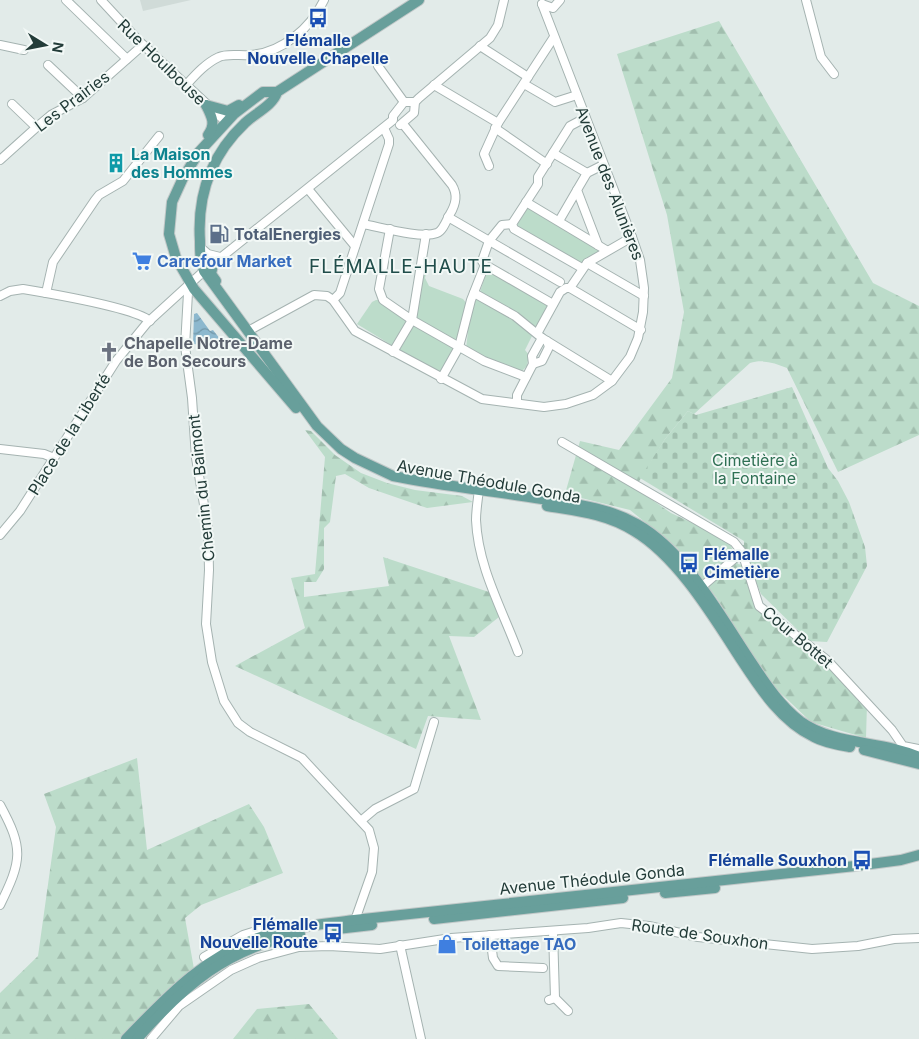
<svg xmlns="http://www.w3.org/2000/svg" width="919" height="1039" font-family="Inter,sans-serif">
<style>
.built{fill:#d0dbd8}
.green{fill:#bcdcca}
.forest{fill:url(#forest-firs)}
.cemetery{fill:url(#cemetery-stones)}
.water{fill:url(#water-waves)}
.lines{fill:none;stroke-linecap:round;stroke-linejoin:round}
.minor-casing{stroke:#a5b3b1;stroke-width:10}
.major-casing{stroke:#c1c8c8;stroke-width:12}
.minor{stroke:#fff;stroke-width:8}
.major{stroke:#689f9b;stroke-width:10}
.labels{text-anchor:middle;stroke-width:4;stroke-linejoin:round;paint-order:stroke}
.transit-label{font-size:16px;font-weight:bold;fill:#164399;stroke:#f2f8f6;text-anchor:end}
.street-label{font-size:16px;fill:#233c39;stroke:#f2f8f6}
.culture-label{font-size:16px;font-weight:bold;fill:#0d838f;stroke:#f2f8f6;text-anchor:start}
.service-label{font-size:16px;font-weight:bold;fill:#4e5e75;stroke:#f2f8f6;text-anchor:start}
.shop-label{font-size:16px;font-weight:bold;fill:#366cbe;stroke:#f2f8f6;text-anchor:start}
.worship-label{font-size:16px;font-weight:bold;fill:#5b616d;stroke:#f2f8f6;text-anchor:start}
.park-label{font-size:16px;fill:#2f7054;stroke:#f2f8f6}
.quarter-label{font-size:19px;letter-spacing:1px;fill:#204d4a;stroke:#f2f8f6}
</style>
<defs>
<pattern id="forest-firs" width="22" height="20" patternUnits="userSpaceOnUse" patternTransform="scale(1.25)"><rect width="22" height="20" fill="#bcdcca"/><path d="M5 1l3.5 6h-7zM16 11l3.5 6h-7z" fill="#a1beae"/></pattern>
<pattern id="cemetery-stones" width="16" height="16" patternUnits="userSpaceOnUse" patternTransform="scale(1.25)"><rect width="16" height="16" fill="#bcdcca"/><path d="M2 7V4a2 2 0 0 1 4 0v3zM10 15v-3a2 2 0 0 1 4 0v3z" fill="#a1beae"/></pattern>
<pattern id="water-waves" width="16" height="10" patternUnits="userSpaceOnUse" patternTransform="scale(1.25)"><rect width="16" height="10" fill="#8cb8ce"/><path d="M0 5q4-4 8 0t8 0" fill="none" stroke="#7297a8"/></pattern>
</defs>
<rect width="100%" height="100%" fill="#e2ebe9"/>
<polygon class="built" points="140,0 191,0 143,11"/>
<g class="green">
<polygon points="527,207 599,249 599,251 581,263 516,227"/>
<polygon points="423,263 428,265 425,278 429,286 463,299 467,304 456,341 416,319"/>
<polygon points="487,270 549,305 536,329 480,292"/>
<polygon points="477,298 513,317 533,334 525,350 529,355 527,366 521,372 466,349 468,331 467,327 470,323 474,301"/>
<polygon points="376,300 380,300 408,320 393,346 357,324 372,302"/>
<polygon points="414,324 454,348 441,371 438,373 399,351"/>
</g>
<g class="forest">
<path d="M719,21l154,262 46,23v129l-81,37 -51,-104c-12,-5 -24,-9 -37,-5l-56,51 -6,-3 -23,28 -30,49 36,25 47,22 13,11 7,18 4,1 17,41 69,55 39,43 -1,34 -55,-16 -40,-38 -55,-87 -39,-49 -47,-38 -65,-16 15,-53 39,9 53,-72 12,-66 -17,-97 -50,-161z"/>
<polygon points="305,430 311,431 335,455 361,473 387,483 415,490 462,496 473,502 427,508 369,488 345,474 336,476 330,522 324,528 324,569 316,582 304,582 304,597 389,586 383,557 495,594 504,613 474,637 449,636 481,720 428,716 416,749 235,666 305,628 291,578 315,574 325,457"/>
<polygon points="137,758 147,850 249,804 264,827 283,873 201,905 185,918 194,969 168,989 121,1039 0,1039 0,993 38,956 56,827 44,794"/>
<polygon points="309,1004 338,1039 233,1039 257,1009"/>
</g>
<polygon class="cemetery" points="792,387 828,468 838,481 849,502 865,547 867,566 827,642 809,641 761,594 741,545 744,545 744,541 640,478 665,439 688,411 696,415"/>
<polygon class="water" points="197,313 210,331 213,330 220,339 216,346 193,344 194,314"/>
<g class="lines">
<defs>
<g id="minor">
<polyline points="66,0 127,59"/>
<polyline points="101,0 139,41 225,121"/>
<polyline points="806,0 821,57 834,74"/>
<polyline points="542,4 553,8 560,0"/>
<polyline points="0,45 24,50"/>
<polyline points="480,46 528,77"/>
<polyline points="48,65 83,98"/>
<polyline points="378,66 404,102"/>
<path d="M187,84c9,-10 19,-21 32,-27 8,-4 22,-1 31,-2 32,-2 61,-27 74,-55"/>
<polyline points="524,84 555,102 577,95"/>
<polyline points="434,85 498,123"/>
<polyline points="12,104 36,127"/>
<polyline points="400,125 414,113 415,102 419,98 490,38 498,25 504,0"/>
<polyline points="495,128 547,164"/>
<polyline points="553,153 587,173"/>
<polyline points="0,160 39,125 51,115 83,98 143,45"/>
<polyline points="489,166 484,154 498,123 554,37"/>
<polyline points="308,189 355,246"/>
<polyline points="526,202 606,250"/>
<polyline points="448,217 560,282"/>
<polyline points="559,221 577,190"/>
<path d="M363,224c17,3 58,15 74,9 6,-2 10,-14 13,-19 6,-10 8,-19 2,-29l-49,-61"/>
<polyline points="390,229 379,289 383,300 412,320 484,361 526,377"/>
<polyline points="598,245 577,190 587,173 603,165"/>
<polyline points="200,247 208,254 224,258"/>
<polyline points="587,263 644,296"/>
<polyline points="485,266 482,261 489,241 502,225 512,224"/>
<polyline points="582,268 514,229 512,224 538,184 538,177 570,126 585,118"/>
<polyline points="570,288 641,330"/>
<polyline points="570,288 587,263 632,237"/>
<polyline points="186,289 188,293 185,346 192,398 196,458 208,528 209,570 206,624 212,662 224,701 238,723 250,732 302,758 369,830 374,848 372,872 354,923"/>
<polyline points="46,293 53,262 95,200 99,195 123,181 159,136"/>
<polyline points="474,293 515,316 542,338 532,356 533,364 517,395 517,403"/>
<path d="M0,296l10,-5 13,-2c24,4 112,19 127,32"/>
<polyline points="333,300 340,293 389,144 389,139 384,128"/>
<polyline points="250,330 314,295 327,296 333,300 355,331 482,399 544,407 566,404 593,395 612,381 630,357 638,338 643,312 644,288 640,260 632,237 542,4"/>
<polyline points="538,332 560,292 566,288 570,288"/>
<polyline points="542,338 612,381"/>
<polyline points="393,352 412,320 426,234"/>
<polyline points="533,364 542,361 549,347 547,341"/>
<polyline points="441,379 459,347 471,300 484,267 489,267 553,304"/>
<polyline points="562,442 734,542 742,552 759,606 828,661 892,730 903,746 919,749"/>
<polyline points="0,449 44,454 54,458"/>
<path d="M479,489c-1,10 -3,21 -3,31 2,47 26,89 42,132"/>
<polyline points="0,535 20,511 116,361 147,323 204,271 393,120 393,116 404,102 415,102"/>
<polyline points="698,590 742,552"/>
<path d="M0,805c24,44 22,55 0,100"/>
<polyline points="362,820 375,809 414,789 434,722"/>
<polyline points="490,935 493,958 498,966 543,968"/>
<polyline points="400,945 421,1039"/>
<polyline points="204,957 243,935 262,929 269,937"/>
<polyline points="555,998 568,1011"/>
<polyline points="549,1000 555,998 553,931"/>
<polyline points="151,1039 179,1006 231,970 258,958 299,947 329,946 380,949 451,938 588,928 621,923 649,926 698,937 812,949 858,946 894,939 919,938"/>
</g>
<g id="major">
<path d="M419,0l-142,92c-3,13 -23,22 -32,31 -34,32 -48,72 -45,118 0,11 0,20 4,30l113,155 24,23 14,9 38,18c49,10 100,15 149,23 33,5 65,8 95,25 50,28 85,95 117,142 13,20 27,40 46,55 35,25 81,19 119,36"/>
<polyline points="277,92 263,92 234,114 199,152 183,178 172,202 169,234 176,258 194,289 296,408"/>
<path d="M206,105c6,12 10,19 2,30"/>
<polyline points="206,105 228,111 239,105"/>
<polyline points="213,265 211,274 216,281"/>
<path d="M547,506c31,5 60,8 87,25 44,26 80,87 108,130 19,29 40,61 72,76 11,6 24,8 36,10"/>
<polyline points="864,750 919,764"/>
<polyline points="665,893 715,888"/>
<polyline points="434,919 623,898"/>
<polyline points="337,929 372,925"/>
<path d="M126,1039c42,-44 84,-88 144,-105 27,-8 56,-10 84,-14l501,-54 46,-6 18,-5"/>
<path d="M137,1039c48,-54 90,-91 163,-105"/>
</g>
</defs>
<use href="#minor" class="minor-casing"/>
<use href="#major" class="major-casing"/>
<use href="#minor" class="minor"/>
<use href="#major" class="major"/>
</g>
<defs>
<symbol id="bus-bare" viewBox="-9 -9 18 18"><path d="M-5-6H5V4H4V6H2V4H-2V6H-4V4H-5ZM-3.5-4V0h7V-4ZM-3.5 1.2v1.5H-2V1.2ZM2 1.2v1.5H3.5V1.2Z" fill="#1a4fb4" stroke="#f2f8f6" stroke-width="2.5" paint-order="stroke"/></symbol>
<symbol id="building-bare" viewBox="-9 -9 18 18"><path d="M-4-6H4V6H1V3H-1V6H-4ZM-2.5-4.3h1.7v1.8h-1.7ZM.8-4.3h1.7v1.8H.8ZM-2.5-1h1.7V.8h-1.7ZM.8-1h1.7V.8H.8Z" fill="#0f9aa8" stroke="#f2f8f6" stroke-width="2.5" paint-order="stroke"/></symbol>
<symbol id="fuel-bare" viewBox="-9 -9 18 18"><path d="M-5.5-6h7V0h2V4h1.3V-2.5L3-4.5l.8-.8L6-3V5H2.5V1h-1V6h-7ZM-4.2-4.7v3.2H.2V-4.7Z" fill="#5c6f8a" stroke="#f2f8f6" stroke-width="2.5" paint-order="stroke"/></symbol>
<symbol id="supermarket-bare" viewBox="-9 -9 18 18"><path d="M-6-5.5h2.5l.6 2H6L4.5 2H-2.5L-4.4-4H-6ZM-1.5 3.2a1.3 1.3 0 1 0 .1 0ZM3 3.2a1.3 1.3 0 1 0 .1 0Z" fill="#3f7fe0" stroke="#f2f8f6" stroke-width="2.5" paint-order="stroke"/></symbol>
<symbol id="church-bare" viewBox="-9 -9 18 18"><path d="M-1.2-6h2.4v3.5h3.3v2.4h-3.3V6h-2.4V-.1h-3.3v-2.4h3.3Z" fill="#6b7280" stroke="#f2f8f6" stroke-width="2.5" paint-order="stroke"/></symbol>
<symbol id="shop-bare" viewBox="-9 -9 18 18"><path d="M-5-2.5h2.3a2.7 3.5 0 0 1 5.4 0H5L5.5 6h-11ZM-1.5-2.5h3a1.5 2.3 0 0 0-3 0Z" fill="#3f7fe0" stroke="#f2f8f6" stroke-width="2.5" paint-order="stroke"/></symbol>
</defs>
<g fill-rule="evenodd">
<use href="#bus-bare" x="304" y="4" width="28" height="28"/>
<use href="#building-bare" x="102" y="149" width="28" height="28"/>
<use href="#fuel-bare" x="205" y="220" width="28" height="28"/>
<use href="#supermarket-bare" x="128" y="247" width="28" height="28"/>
<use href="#church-bare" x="95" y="338" width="28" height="28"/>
<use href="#bus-bare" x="675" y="549" width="28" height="28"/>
<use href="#bus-bare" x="848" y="846" width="28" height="28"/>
<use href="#bus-bare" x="319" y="919" width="28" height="28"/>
<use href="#shop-bare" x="433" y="930" width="28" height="28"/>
</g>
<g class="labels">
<g class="transit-label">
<text x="318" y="46" text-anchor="middle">Flémalle<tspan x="318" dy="18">Nouvelle Chapelle</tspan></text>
<text x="704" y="560" text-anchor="start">Flémalle<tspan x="704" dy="18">Cimetière</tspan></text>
<text x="847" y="866">Flémalle Souxhon</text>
<text x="318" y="930">Flémalle<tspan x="318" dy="18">Nouvelle Route</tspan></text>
</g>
<g class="street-label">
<text transform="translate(162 62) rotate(44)" y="6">Rue Houlbouse</text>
<text transform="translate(72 101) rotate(-37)" y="6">Les Prairies</text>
<text transform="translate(610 183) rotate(69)" y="6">Avenue des Alunières</text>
<text transform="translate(69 434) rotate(-58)" y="6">Place de la Liberté</text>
<text transform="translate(489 481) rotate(10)" y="6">Avenue Théodule Gonda</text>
<text transform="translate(201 488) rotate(-96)" y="6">Chemin du Baimont</text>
<text transform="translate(798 637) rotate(40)" y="6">Cour Bottet</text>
<text transform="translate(592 879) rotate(-6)" y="6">Avenue Théodule Gonda</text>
<text transform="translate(700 934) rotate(8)" y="6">Route de Souxhon</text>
</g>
<g class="culture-label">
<text x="131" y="160">La Maison<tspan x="131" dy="18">des Hommes</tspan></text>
</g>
<g class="service-label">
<text x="234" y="240">TotalEnergies</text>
</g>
<g class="shop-label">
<text x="157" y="267">Carrefour Market</text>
<text x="462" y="950">Toilettage TAO</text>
</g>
<g class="worship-label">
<text x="124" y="349">Chapelle Notre-Dame<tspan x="124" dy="18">de Bon Secours</tspan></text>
</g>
<g class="park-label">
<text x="755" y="466">Cimetière à<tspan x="755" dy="18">la Fontaine</tspan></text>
</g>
<g class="quarter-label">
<text x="401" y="273">FLÉMALLE-HAUTE</text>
</g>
</g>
<g transform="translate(45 45) rotate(100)" stroke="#f2f8f6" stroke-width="4" paint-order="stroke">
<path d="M0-4L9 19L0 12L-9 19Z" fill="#233c39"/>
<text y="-8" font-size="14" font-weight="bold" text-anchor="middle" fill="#233c39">N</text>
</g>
</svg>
